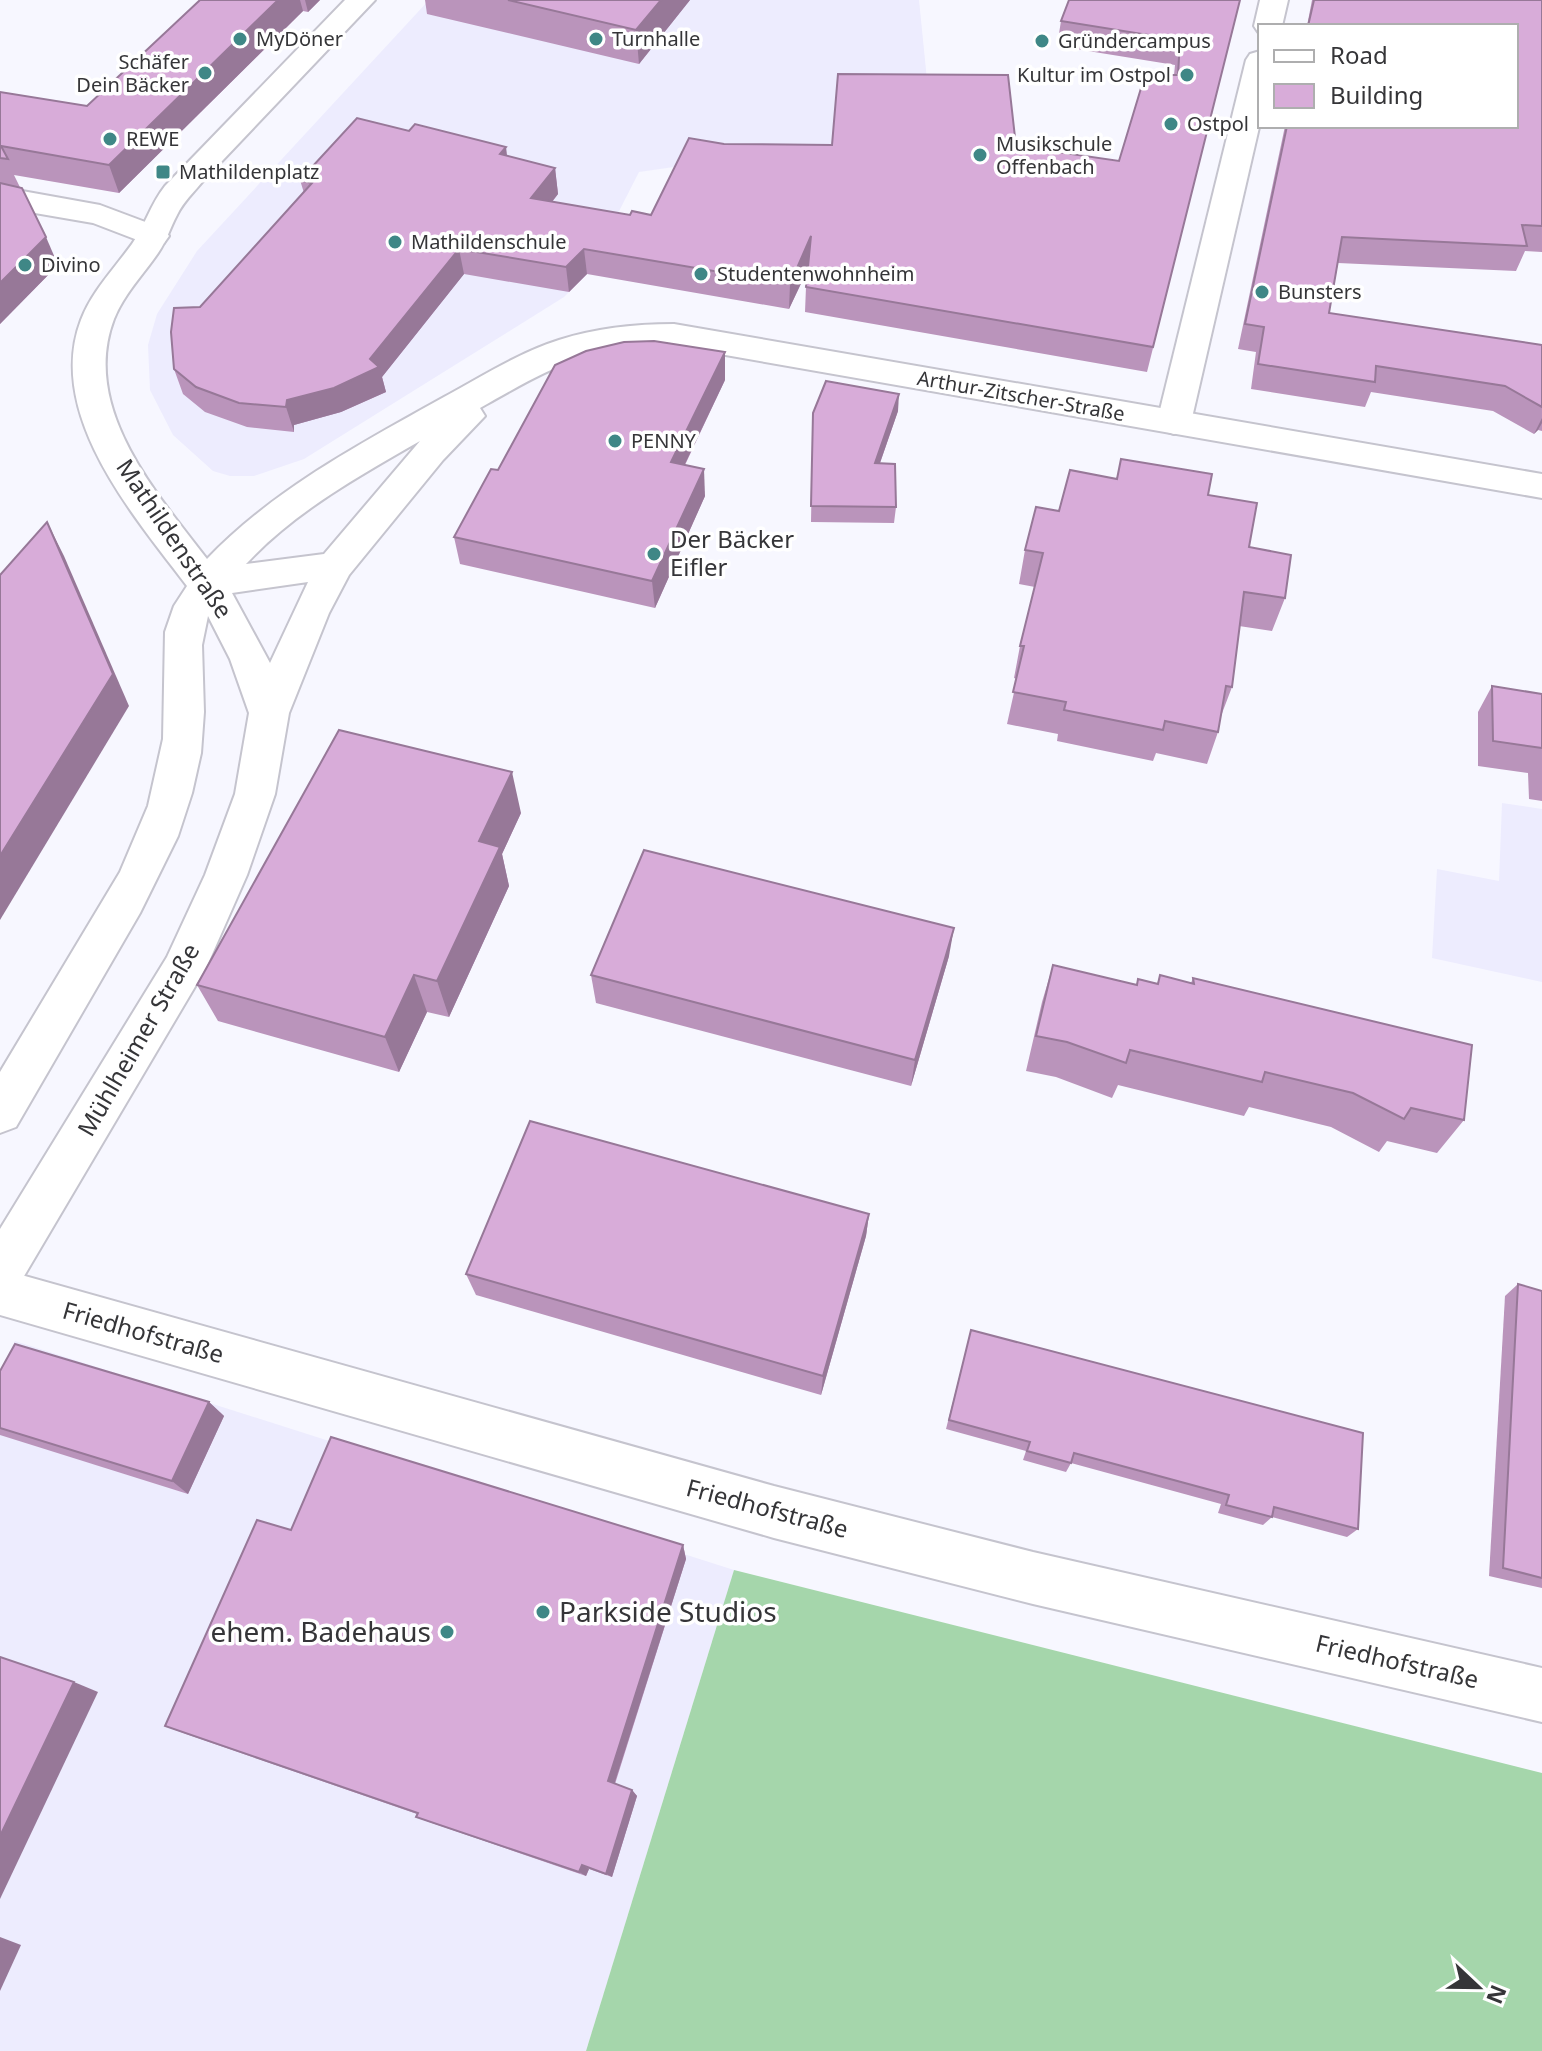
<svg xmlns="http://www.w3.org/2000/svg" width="1542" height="2051" font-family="'Noto Sans',sans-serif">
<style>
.built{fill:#edecfe}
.forest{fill:#a5d6ab}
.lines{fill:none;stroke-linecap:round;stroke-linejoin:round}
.minor-casing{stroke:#c5c4ce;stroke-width:4}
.major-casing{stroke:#c5c4ce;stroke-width:4}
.minor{fill:#fff;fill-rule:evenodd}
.major{fill:#fff;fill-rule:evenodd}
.wall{fill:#ba94bb}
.shaded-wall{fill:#977898}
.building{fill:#d8acd9;stroke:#977898;stroke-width:2}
.poi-dot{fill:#3f8786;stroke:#fff;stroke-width:3}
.labels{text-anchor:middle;stroke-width:7;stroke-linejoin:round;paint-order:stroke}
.far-poi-label{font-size:20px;fill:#353538;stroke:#fff;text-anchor:start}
.far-street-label{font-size:20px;fill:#353538;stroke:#fff}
.street-label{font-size:24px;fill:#353538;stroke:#fff}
.poi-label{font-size:24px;fill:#353538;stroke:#fff;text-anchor:start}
.near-poi-label{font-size:28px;fill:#353538;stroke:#fff;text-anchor:start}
</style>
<rect width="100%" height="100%" fill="#f7f7ff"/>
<g class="built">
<polygon points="429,0 919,0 929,100 831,170 695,164 639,172 587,274 564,297 304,459 254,476 230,476 213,471 173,435 150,390 148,345 157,314 197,251"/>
<polygon points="1502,803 1542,809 1542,982 1432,958 1437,869 1499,881"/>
<polygon points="15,1341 734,1570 586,2051 0,2051 0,1371"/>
</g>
<polygon class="forest" points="734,1570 1542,1773 1542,2051 586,2051"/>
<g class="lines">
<defs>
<g id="minor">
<polygon points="1260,0 1288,0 1282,26 1260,26 1258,32 1254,26"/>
<polygon points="1260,51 1260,123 1191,422 1186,430 1174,434 1162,430 1157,422 1246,60 1250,54"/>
<polygon points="0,187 100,205 164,229 169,236 164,243 153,246 93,223 0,207"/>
<polygon points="0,1269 774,1486 1033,1552 1542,1668 1542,1722 1033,1604 774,1538 0,1315"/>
</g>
<path id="major" d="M345,0h30l-172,181c-9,11 -20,21 -26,34 -7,13 -10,25 -19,38 -15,22 -34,41 -44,66 -34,89 43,175 93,240 67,-70 153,-115 237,-162 37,-20 74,-44 115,-57 37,-12 76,-16 115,-16l868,150v24l-868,-152c-89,1 -120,20 -194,62l5,8 -42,44 -94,115 -20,38 -40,100 -14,81 -28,81 -41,93 -189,320 -17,7v-66l167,-272 38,-82 30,-81 14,-81 -19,-54 -22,-43 -6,29 2,67 -3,41 -9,40 -14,43 -38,77 -124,214 -16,6v-61l120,-200 28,-66 15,-67 2,-107 9,-26 13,-20c-53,-70 -142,-172 -106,-266 11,-29 33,-51 51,-76 13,-18 18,-39 33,-58zM420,441l-96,113 -78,10c48,-52 113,-88 174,-123zM308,582l-38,81 -38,-70z"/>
</defs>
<use href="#minor" class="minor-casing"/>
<use href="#major" class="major-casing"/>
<use href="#minor" class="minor"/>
<use href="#major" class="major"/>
</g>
<g class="wall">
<polygon points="200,0 320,0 308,12 303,11 119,193 14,175 58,265 0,324 0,92 87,106"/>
<polygon points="425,0 690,0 639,64 427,14"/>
<polygon points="1240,0 1147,372 805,312 806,287 808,269 789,309 587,274 569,292 464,274 382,377 386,392 341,412 294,425 294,432 247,427 205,412 183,394 174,369 200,307 304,193 300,180 507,156 555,168 558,194 552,202 630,215 651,215 724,144 1016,146 1119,161 1174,75 1175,65 1057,46 1061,21"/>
<polygon points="1312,0 1542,0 1542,252 1525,251 1516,271 1338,263 1329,313 1542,345 1542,431 1538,430 1534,434 1493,411 1371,392 1365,407 1251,389 1256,352 1238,349 1285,126 1516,126 1516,26 1307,26"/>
<polygon points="725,380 685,465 705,496 655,608 460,564 454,537 498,470"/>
<polygon points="898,411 880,463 896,507 894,523 811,522 813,413"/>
<polygon points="1121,459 1208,495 1249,547 1285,598 1272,631 1239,626 1232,687 1221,716 1218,732 1207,764 1156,753 1153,761 1057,741 1058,734 1007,724 1017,679 1014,678 1020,646 1035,587 1019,584 1025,550 1059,511 1117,478"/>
<polygon points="1492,686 1542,694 1542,801 1529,799 1528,773 1478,766 1478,712"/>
<polygon points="521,813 502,854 509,886 449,1017 427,1012 399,1072 218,1021 197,985"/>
<polygon points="949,956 911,1086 596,1003 591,975"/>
<polygon points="1053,965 1136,985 1138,979 1157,984 1160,975 1191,983 1193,978 1464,1120 1437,1153 1387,1141 1379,1152 1331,1127 1249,1107 1244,1116 1118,1085 1112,1098 1056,1077 1026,1071 1042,1002"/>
<polygon points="869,1214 866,1236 821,1395 476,1295 466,1274"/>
<polygon points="1518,1284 1542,1291 1542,1588 1489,1576 1505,1296"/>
<polygon points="971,1330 1358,1529 1347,1537 1272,1517 1263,1525 1218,1513 1221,1504 1071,1463 1066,1472 1023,1460 1026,1451 946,1429"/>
<polygon points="0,1371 209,1402 224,1416 188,1494 0,1435"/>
<polygon points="291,1530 683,1545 686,1559 615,1784 632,1790 637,1796 612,1877 589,1869 586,1876 429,1822 416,1817 417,1814 186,1734 165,1726"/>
</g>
<g class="shaded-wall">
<polygon points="278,0 300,0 303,11 119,193 109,165"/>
<polygon points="305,0 320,0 308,12"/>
<polygon points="661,0 690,0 639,64 636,30"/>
<polygon points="506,147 509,172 500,154"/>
<polygon points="555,168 558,194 535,223 531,198"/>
<polygon points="811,236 811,262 789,309 790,284"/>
<polygon points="46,237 58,265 0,324 0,283"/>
<polygon points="459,249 464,274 382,377 386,392 341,412 294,425 294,432 286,407 287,400 370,359"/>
<polygon points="584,249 587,274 569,292 566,267"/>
<polygon points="725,352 725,380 673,489 671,462"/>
<polygon points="899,394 898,411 874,480 875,463"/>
<polygon points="1542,418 1542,423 1538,430 1534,434"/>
<polygon points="704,469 705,496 655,608 652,581"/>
<polygon points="47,522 64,556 129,706 0,920 0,856"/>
<polygon points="512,772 521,813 502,854 509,886 449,1017 437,981 479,841"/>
<polygon points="954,928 949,956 911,1086 915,1060"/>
<polygon points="414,975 427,1012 399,1072 385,1037"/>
<polygon points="869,1214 866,1236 821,1395 823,1376"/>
<polygon points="209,1402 224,1416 188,1494 172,1481"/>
<polygon points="683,1545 686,1559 613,1788 608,1781"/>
<polygon points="74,1682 98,1692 0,1899 0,1836"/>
<polygon points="632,1790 637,1796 612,1877 606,1874"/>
<polygon points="582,1865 589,1869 586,1876 579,1872"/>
<polygon points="0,1937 21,1945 0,1991"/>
</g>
<g class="building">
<polygon points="200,0 278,0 109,165 1,146 8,159 0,158 0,92 87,106"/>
<polygon points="508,0 661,0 636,30"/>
<polygon points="1069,0 1240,0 1153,347 806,287 811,236 790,284 584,249 566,267 459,249 370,359 379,367 334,388 287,400 286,407 239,403 196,387 174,369 171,332 174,308 200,307 312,183 300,180 357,118 409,131 415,124 506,147 500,154 555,168 531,198 630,215 632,211 651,215 689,138 724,144 832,145 838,74 1008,75 1016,146 1119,161 1145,75 1178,75 1180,40 1061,21"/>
<polygon points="1314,0 1542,0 1542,226 1522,225 1527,246 1342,237 1329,313 1542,345 1542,407 1505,386 1376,366 1375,382 1258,364 1264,327 1245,324 1287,126 1516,126 1516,26 1308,26"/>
<polygon points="0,183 22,188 46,237 0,283"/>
<polygon points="654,341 725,352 671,462 704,469 652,581 454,537 491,469 498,470 555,365 586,351 624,342"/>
<polygon points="826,381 899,394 875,463 895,464 896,507 811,506 813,413"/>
<polygon points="1121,459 1212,474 1208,495 1257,503 1249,547 1291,555 1285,598 1244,592 1232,687 1226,686 1218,732 1165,721 1163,730 1064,710 1066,702 1013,692 1024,646 1020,646 1043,553 1025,550 1036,507 1059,511 1070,470 1117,479"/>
<polygon points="47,522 113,674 0,856 0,575"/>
<polygon points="1492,686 1542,694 1542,748 1493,741"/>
<polygon points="339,730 512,772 479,841 500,847 437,981 414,975 385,1037 197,985"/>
<polygon points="644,850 954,928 915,1060 591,975"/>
<polygon points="1053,965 1137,985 1138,979 1158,984 1160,975 1194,984 1193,978 1472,1045 1464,1120 1411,1108 1404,1119 1353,1093 1265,1072 1262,1082 1130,1050 1126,1063 1067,1042 1036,1036"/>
<polygon points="530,1121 869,1214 823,1376 466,1274"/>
<polygon points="1518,1284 1542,1291 1542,1578 1503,1568"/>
<polygon points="971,1330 1363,1433 1358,1529 1274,1507 1272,1517 1226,1505 1229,1495 1074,1453 1071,1463 1027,1451 1030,1442 949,1420"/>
<polygon points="15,1344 209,1402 172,1481 0,1428 0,1371"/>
<polygon points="331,1437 683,1545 608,1781 632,1790 606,1874 582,1865 579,1872 416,1817 418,1813 165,1726 257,1520 291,1530"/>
<polygon points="0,1657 74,1682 0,1836"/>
</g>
<g class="poi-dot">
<circle cx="240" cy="39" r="8"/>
<circle cx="596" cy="39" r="8"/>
<circle cx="1042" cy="41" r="8"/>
<circle cx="205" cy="73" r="8"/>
<circle cx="1187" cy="75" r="8"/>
<circle cx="1171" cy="124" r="8"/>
<circle cx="110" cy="139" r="8"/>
<circle cx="980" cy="155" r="8"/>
<rect x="155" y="164" width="16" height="16" rx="4"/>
<circle cx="395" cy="242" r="8"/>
<circle cx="25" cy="265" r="8"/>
<circle cx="701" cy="274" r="8"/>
<circle cx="1262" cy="292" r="8"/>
<circle cx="615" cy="441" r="8"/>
<circle cx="654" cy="554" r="8"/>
<circle cx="543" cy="1612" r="8"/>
<circle cx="447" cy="1632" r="8"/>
</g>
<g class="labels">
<g class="far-poi-label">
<text x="256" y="46">MyDöner</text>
<text x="612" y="46">Turnhalle</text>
<text x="1058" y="48">Gründercampus</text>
<text x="189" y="69" text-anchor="end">Schäfer<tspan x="189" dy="23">Dein Bäcker</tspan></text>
<text x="1171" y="82" text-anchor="end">Kultur im Ostpol</text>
<text x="1187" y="131">Ostpol</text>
<text x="126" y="146">REWE</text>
<text x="996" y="151">Musikschule<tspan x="996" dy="23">Offenbach</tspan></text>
<text x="179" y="179">Mathildenplatz</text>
<text x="411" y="249">Mathildenschule</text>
<text x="41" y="272">Divino</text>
<text x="717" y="281">Studentenwohnheim</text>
<text x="1278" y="299">Bunsters</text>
<text x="631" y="448">PENNY</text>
</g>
<g class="far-street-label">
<text transform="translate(1021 396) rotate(10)" y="7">Arthur-Zitscher-Straße</text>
</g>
<g class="street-label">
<text transform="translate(174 539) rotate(56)" y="8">Mathildenstraße</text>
<text transform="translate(139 1040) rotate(-60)" y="8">Mühlheimer Straße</text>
<text transform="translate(143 1333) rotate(16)" y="8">Friedhofstraße</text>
<text transform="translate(767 1509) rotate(15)" y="8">Friedhofstraße</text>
<text transform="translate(1397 1662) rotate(13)" y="8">Friedhofstraße</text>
</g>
<g class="poi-label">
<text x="670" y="548">Der Bäcker<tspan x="670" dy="28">Eifler</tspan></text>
</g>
<g class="near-poi-label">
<text x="559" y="1622">Parkside Studios</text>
<text x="431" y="1642" text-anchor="end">ehem. Badehaus</text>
</g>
</g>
<rect x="1258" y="24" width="260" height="104" fill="#ffffff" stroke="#aeaeaf" stroke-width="2"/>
<rect x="1274" y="50" width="40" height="12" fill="#ffffff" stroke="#aeaeaf" stroke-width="2"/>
<text x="1330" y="64" font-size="24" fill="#353538">Road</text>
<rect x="1274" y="84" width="40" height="24" fill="#d8acd9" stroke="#aeaeaf" stroke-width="2"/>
<text x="1330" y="104" font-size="24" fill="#353538">Building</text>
<g transform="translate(1478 1987) rotate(112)" stroke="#ffffff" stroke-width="6" paint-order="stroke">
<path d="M0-6L14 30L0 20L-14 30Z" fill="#353538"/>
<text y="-12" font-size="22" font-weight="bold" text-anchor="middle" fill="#353538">N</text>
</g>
</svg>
